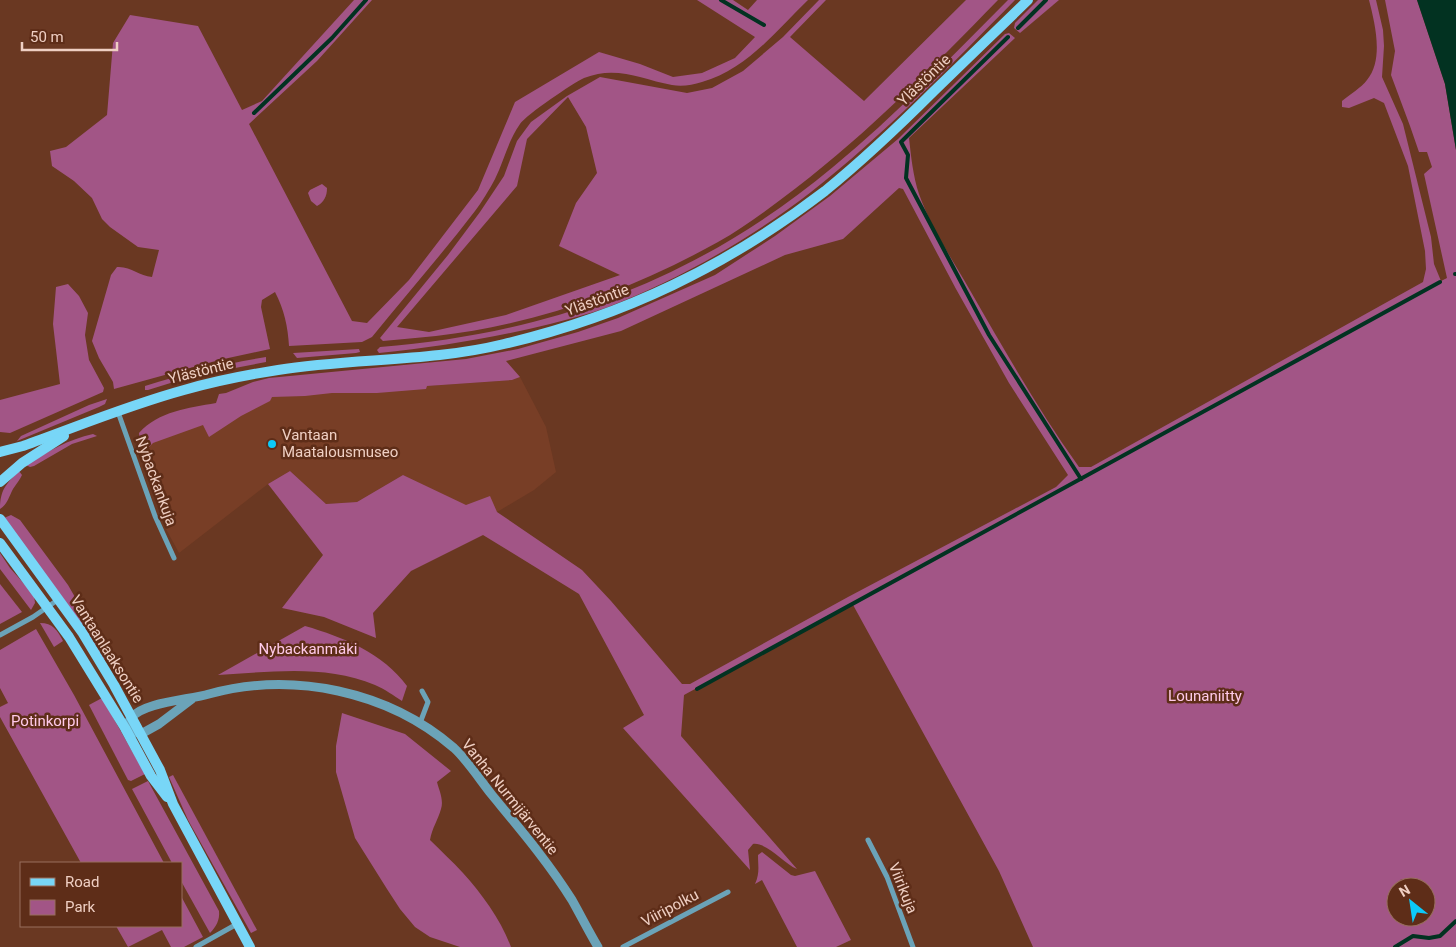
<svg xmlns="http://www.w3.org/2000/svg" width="1456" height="947" font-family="Roboto,sans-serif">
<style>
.built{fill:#783e26}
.green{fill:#a25586;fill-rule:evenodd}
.water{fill:#023221}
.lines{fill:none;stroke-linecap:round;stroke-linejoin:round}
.stream{stroke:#023221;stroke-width:4}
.minor{stroke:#6ba3b8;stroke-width:5}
.tertiary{stroke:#6ba3b8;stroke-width:9}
.secondary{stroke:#78d6f7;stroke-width:10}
.poi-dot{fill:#0ccafa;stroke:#5e2d18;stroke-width:2}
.labels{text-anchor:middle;stroke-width:5;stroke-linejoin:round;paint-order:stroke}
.street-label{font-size:15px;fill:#efcfc3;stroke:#5e2d18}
.poi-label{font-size:15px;fill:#efcfc3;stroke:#5e2d18;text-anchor:start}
.park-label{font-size:15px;fill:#ffcae9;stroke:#5e2d18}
</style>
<rect width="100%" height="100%" fill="#6a3822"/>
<polygon class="built" points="520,377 546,427 556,472 534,490 497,512 466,506 403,475 357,502 326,504 290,471 268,484 179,553 166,529 142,460 143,438 234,405 298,391 426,386 512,380"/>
<g class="green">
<path d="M354,0h18l-55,61 -68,63 103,197 15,2 42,-43 69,-90 37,-88 84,-50 41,12 33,13 29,-4 33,-15 20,-21 -58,-37h36l15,10 9,-10h51c-33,32 -61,69 -106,82 -10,3 -20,5 -30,3 -31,-6 -56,-20 -88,-7 -11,5 -58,37 -64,46 -12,17 -16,37 -25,55 -6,11 -13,23 -20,32 -33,43 -69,84 -103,126l-10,5 -73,4c-1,-19 -5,-37 -14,-54l-13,8 -1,7 9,42 -51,11 -105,29 -1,-7 -14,-24 -7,-17 17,-59 2,-7 6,-8c14,-1 22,9 35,10l7,-27 -21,-3 -28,-20 -8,-8 -10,-21 -18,-17 -22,-15 -2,-15 16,-4 41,-32 6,-72 17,-28 68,11 44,84 20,-9z"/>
<path d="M819,0h7l-36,37 74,64 102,-101h32c-64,66 -129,132 -202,188 -25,19 -51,39 -78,54 -86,48 -183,83 -282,94 -17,2 -35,3 -53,5l-3,-3 68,-83 32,-43 24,-36 13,-35 14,-19 36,-26 33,-19 87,16 25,-5 31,-17 40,-34zM568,97l18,30 11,46 -21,30 -17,43 61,29 -114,40 -77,17 -32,-5 120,-141 10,-47z"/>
<path d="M1008,0h7c-65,66 -130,134 -204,192 -59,46 -133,88 -203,115 -19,7 -39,12 -58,17 -57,14 -113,23 -171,29l-2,-3 3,-3c173,-14 318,-68 453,-180 62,-51 118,-110 175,-167z"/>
<polygon points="1038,0 1059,0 1020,33 1014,28 1015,23"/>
<path d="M1369,0h7l7,30 1,16 -2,31 21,47 28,113 3,27 7,17 6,-3 -23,-104 8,-7 -5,-15h-8l-9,-26 -19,-51 4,-24 -10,-51h32l28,84 11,66v797h-423l-34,-76 -147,-268 -168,92 -3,41 116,133c-14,-6 -30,-27 -44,-25l-5,6 2,20 -127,-142 21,-13 -65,-121 -96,-59 -72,36 -38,42 3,25 -52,-21 -42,-9 41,-53 -55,-71 22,-13 36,33 31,-2 46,-27 63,30 24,-9 7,16 85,58 29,31 71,83h8l158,-87 208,-110 12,-12 -59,-92 -53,-94 -53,-100 -4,-1 -56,51 -58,16 -164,76 -115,30 14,16 -8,3 -85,6 -1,3 -49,4h-45l-27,3 -33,1 -2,4 -29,15 -32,21 -6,-12 -50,18 -4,4h-9l-1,-14c20,-22 49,-25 77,-30l3,-9 7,-1 27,-11 16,-4 197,-19 52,-10 60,-17 40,-14 97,-43 60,-39 55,-40 68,-57 107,-105 4,-1 6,5 -106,100c2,18 4,38 10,56 12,35 34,66 52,98 34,59 68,119 108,175h12l332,-185 3,-13 -1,-18 -17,-85 -24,-63 -10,-5 -25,10 -7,-1v-6c8,-7 19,-13 25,-21 17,-21 8,-56 2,-80zM1396,887h30v30h-30z"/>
<path d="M322,184l5,4c0,8 -3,14 -10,18l-6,-5 -3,-8 2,-3z"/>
<polygon points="68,284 79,296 88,313 85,335 89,360 104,388 103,392 10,433 0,432 0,400 60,384 53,324 56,287"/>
<polygon points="359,349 360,352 356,353 297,358 293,353"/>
<path d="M266,357v5l-73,14 -45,14h-3v-4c40,-13 80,-22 121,-29z"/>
<polygon points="107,399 105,404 99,407 17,441 21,436 89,405"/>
<path d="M93,434l4,2 -25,8 -38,22 -4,1 -4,-2c21,-13 43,-26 67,-31z"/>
<path d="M19,471l3,4c-2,5 -6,9 -9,14 -4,7 -5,15 -13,20 0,-19 6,-25 19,-38z"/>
<path d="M11,515l9,5 48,65 41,71 -5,3c-30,-50 -67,-94 -100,-141z"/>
<polygon points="0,553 10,568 34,595 35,603 31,610 0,569"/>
<polygon points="0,584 22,612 0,624"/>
<path d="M40,623c13,0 17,7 23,18l-9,6z"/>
<path d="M305,626c38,11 78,27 102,60l-5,15c-8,-5 -17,-12 -27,-16 -50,-21 -104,-13 -157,-10z"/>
<polygon points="36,629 74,695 164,863 81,863 0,717 0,707 8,703 0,688 0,650"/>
<polygon points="102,698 145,774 131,781 128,780 89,705"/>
<path d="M342,713l63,21 46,37 -14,11c2,8 7,18 4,27 -3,11 -9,19 -11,31 11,11 22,21 33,33 19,21 38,47 48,74h-51l-30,-10 -15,-10 -15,-18 -13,-20 -32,-51 -19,-66v-26z"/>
<polygon points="173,775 257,930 251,933 188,820 169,777"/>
<path d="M148,781l71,130c1,9 -3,16 -9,22l-29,-52v-18h-9l-40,-74z"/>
<path d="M762,852l29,23 4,1 20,-5 36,69 -15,7h-39l-35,-67 -7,4c5,-11 3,-18 3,-29z"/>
<polygon points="181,896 203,937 184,947 171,947 162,930 128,947 116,926 181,926"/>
</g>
<polygon class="water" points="1417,0 1456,0 1456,150 1445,84"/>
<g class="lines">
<g class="stream">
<polyline points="721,0 764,25"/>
<polyline points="1018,28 1046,0"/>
<polyline points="1008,37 901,142 908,155 906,178 989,335 1081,479"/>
<polyline points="254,113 332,38 366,0"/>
<polyline points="1455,274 1456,274"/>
<polyline points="697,689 1440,282"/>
<polyline points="1395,947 1413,936 1429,938 1440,936 1456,921"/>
</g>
<g class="minor">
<polyline points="118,412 155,516 174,558"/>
<polyline points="0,635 33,617 59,599"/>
<polyline points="420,723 428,702 422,691"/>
<polyline points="868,840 887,877 913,947"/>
<polyline points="196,947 237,924"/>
<polyline points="623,947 728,892"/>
</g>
<path class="tertiary" d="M192,699l-33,25 -18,10 -16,-6c2,-3 4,-7 6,-10 12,-16 58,-18 78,-24 84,-23 179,-3 245,54 14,13 26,32 38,47 28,34 57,68 80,105 9,16 17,32 26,47"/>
<g class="secondary">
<path d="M0,452l23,-6c53,-19 106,-41 161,-56 31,-9 62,-15 94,-20 75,-12 153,-8 226,-26 120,-28 223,-78 321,-153 38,-31 74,-65 109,-100 31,-30 63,-61 94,-91"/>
<polyline points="0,482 22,463 64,436"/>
<polyline points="0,519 82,632 114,685 160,770 173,804 250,947"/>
<polyline points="0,543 69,637 125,728 151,776 167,797"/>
</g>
</g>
<circle class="poi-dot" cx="272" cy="444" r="5"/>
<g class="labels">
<g class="street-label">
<text transform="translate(924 80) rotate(-44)" y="5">Ylästöntie</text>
<text transform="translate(597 300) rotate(-20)" y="5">Ylästöntie</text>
<text transform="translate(201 371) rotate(-14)" y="5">Ylästöntie</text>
<text transform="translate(156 481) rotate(70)" y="5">Nybackankuja</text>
<text transform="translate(107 649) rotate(58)" y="5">Vantaanlaaksontie</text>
<text transform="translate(510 797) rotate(51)" y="5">Vanha Nurmijärventie</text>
<text transform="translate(903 888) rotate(68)" y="5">Viirikuja</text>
<text transform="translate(670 908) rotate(-28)" y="5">Viiripolku</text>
</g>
<g class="poi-label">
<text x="282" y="440">Vantaan<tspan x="282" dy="17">Maatalousmuseo</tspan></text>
</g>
<g class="park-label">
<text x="308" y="654">Nybackanmäki</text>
<text x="1205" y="701">Lounaniitty</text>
<text x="45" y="726">Potinkorpi</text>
</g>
</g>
<rect x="20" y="862" width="162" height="65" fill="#5e2d18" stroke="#986e5c"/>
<rect x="30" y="878" width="25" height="8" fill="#78d6f7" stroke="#986e5c"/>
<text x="65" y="887" font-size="15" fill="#efcfc3">Road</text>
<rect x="30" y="900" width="25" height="15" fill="#a25586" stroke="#986e5c"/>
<text x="65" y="912" font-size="15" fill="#efcfc3">Park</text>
<g transform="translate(1411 902) rotate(330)"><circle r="24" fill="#5e2d18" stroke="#986e5c"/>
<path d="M0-4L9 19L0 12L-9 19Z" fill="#0ccafa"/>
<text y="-8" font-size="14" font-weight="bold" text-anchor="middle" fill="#efcfc3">N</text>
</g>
<path d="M22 42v8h95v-8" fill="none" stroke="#efcfc3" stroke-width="2.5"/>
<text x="30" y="42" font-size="15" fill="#efcfc3" stroke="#5e2d18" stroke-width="4" paint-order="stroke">50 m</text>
</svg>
